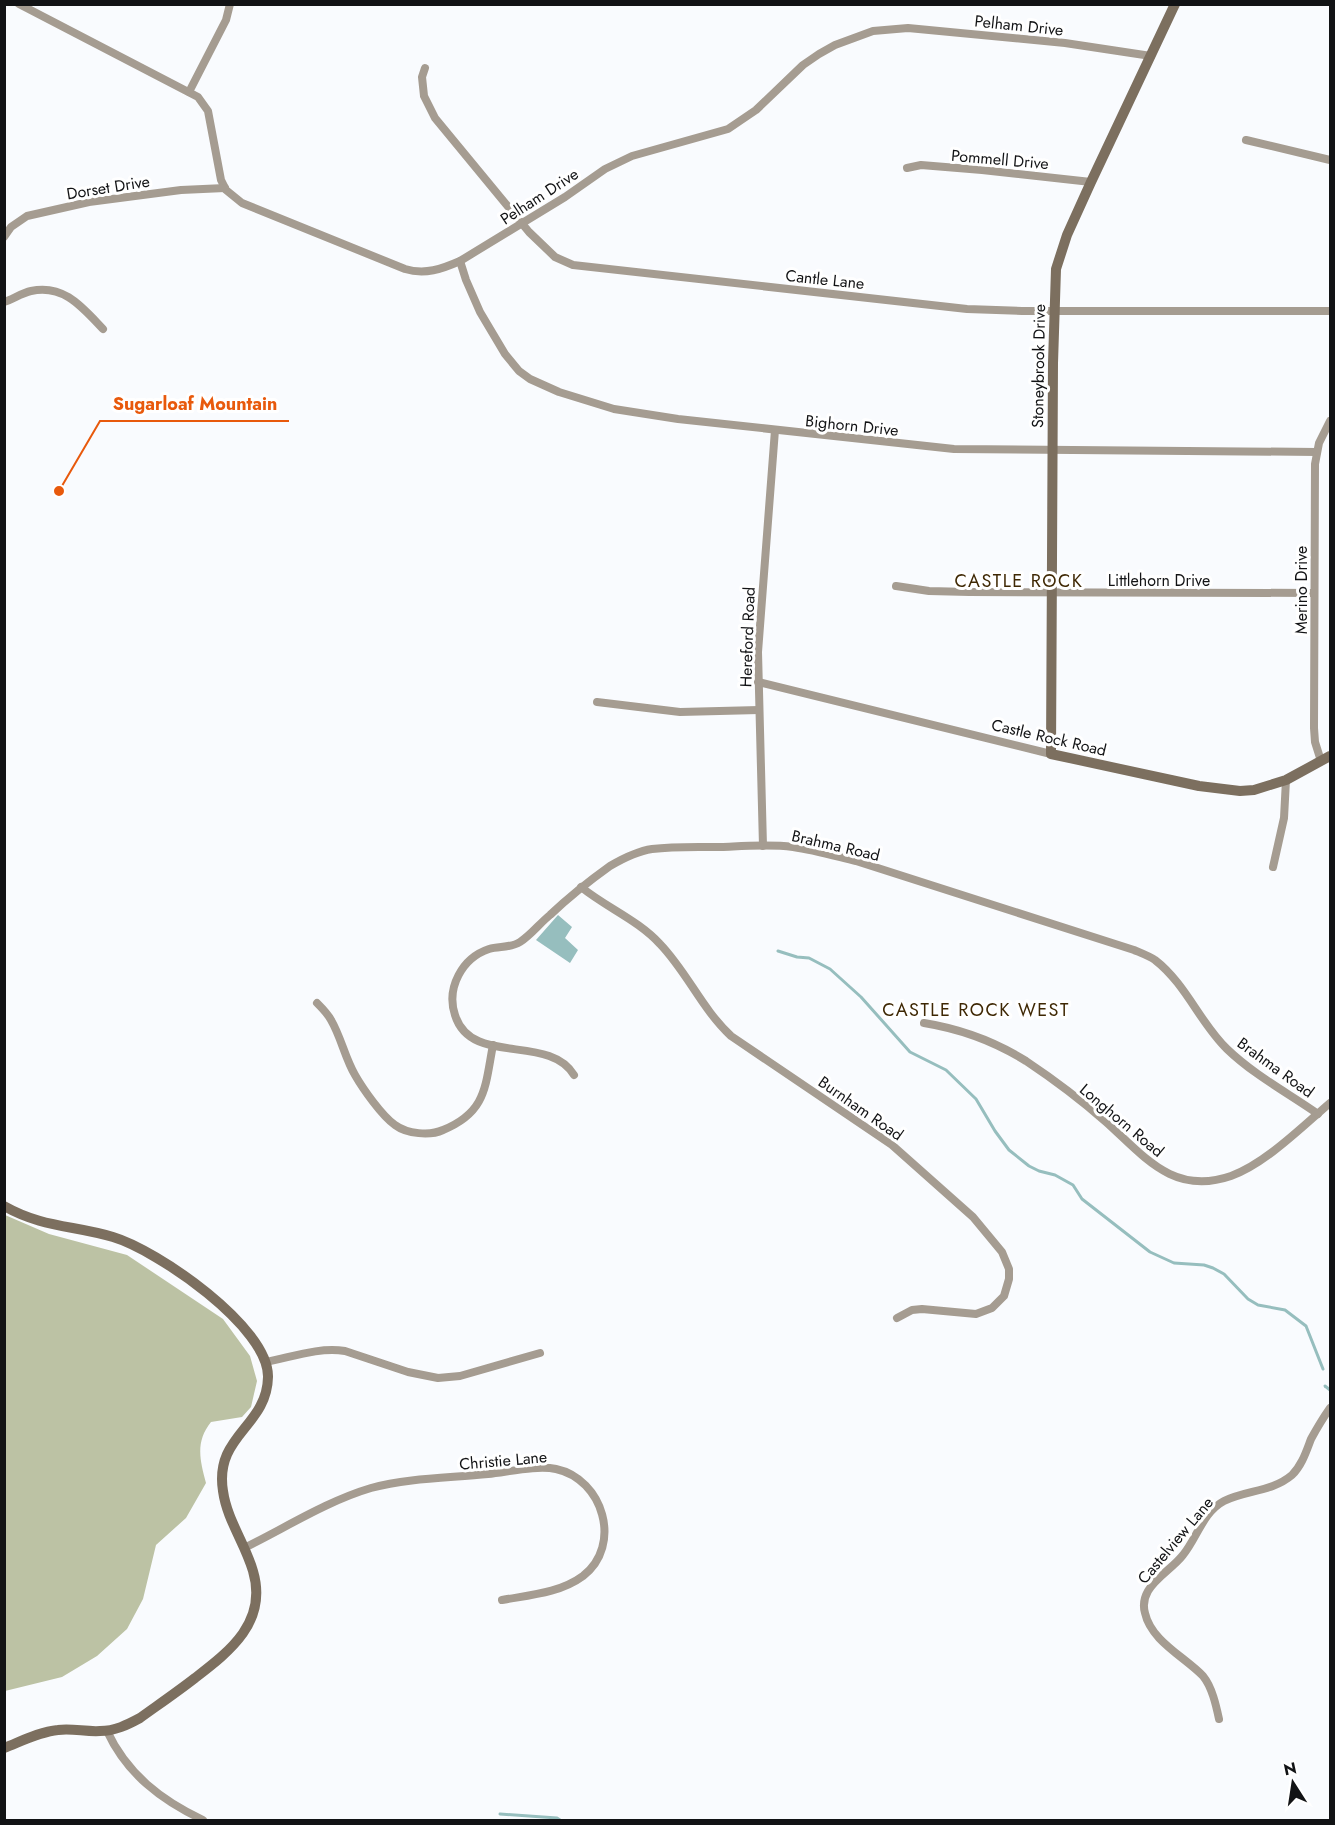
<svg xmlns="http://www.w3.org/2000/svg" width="1335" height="1825" font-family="Jost,sans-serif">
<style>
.forest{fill:#bcc2a4}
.water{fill:#96bebe}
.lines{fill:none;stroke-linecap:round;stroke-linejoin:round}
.stream{stroke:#96bebe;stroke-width:3}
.street{stroke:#a59c91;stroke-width:8}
.secondary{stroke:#7c6f5f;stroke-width:10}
.labels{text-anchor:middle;stroke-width:6;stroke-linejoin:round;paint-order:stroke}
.street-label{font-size:16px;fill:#121315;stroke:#fff}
.neighbourhood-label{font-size:18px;letter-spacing:1.5px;fill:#3f2804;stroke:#fff}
.leader{fill:none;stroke:#e8590c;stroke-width:2}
.callout-dot{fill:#e8590c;stroke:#fff;stroke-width:2}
.callout-label{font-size:18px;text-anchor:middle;font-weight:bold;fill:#e8590c;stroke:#fff;stroke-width:6;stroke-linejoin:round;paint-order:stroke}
</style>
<rect width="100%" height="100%" fill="#f9fbfe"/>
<path class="forest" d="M5,1215l44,19 78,21 96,64 27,37 7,25 -6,26 -9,10 -31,5c-16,20 -11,38 -5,61l-20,35 -30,27 -13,54 -16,30 -30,27 -35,21 -57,14z"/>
<polygon class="water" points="558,915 572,927 565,938 578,950 570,963 536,940"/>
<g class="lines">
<g class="stream">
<polyline points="778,951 797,957 809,958 830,969 861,997 910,1052 946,1070 976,1099 995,1131 1009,1150 1029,1166 1039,1171 1055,1175 1073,1185 1082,1199 1150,1252 1174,1263 1204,1265 1213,1268 1224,1274 1248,1299 1258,1305 1285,1310 1306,1326 1323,1369"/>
<polyline points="1325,1386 1330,1390"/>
<polyline points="500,1814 557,1818 560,1820"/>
</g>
<g class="street">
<path d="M19,4l179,93 10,14 13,69 5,10 16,13 163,66c20,6 37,0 55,-8l105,-64 40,-28 27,-13 96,-27 28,-19 47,-45 16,-11 16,-9 38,-14 35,-3 157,15 86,13"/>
<polyline points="425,68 422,77 424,96 435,118 529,232 555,257 573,265 967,309 1022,311 1330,311"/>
<polyline points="189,92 226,20 230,4"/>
<polyline points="1246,140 1330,160"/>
<polyline points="907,168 921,165 982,170 1091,182"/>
<polyline points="4,237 11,227 27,216 89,202 181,190 225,188"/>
<polyline points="460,261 466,280 480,312 505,354 519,371 530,379 559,392 614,409 678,419 954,449 1317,452"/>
<path d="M4,302c9,-3 18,-9 27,-11 33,-7 51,16 72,38"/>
<polyline points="896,586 929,591 969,592 1314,593"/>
<polyline points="758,682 1051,754"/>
<polyline points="597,702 680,712 759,710"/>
<polyline points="1321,761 1315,742 1314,728 1315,464 1319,443 1330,421"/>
<polyline points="763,846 758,652 775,430"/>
<polyline points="1273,867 1284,818 1286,780"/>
<path d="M581,887c26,21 57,33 79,57 27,28 42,65 71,92l161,109 81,72 29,35 7,17v10l-5,17 -12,12 -16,6 -54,-5 -10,1 -15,8"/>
<path d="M317,1003c5,5 11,11 14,17 10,17 14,38 24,55 8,14 27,41 40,50 12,9 35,11 48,5 44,-18 42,-44 50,-85"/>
<path d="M924,1023c37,6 70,18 102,38 27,18 55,39 80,61 38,34 67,74 125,54 34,-12 72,-50 99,-73"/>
<path d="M574,1075c-25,-42 -103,-8 -119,-60 -9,-27 7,-57 34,-66 10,-3 22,-1 31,-7 11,-7 20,-19 30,-27 19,-18 39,-34 60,-49 12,-7 28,-15 42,-17 23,-3 46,-2 69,-2 24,-1 48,-3 72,0 21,3 42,9 63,14l278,89c7,3 15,6 21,10 31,24 45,63 72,89 27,26 61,44 91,65"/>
<path d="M266,1362c26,-5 52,-15 79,-11l63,21 30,6 22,-2 80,-23"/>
<path d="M244,1548c41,-20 83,-47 127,-60 37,-10 79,-10 117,-14 20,-2 49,-9 68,-5 47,10 67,76 27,107 -23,17 -53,19 -81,24"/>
<path d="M1219,1719c-3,-14 -7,-32 -16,-43 -18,-19 -52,-35 -58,-63 -2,-7 -1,-15 3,-22 8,-14 25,-23 35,-36 14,-17 20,-43 41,-54 22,-11 48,-9 68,-26 10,-10 14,-23 19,-36 6,-11 12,-21 19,-31"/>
<path d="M107,1731c20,43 54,69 96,89"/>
</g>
<g class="secondary">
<polyline points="1175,4 1091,182 1067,235 1056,269 1053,363 1051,754 1199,786 1240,791 1254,790 1286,780 1330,756"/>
<path d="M4,1206c39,22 69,19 109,31 44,13 156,90 155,140 -1,50 -54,58 -45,114 4,29 22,52 30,80 15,51 -23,80 -58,107 -18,14 -37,27 -55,40 -13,7 -25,13 -40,13 -14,1 -28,-3 -42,-1 -19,2 -36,11 -54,18"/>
</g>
</g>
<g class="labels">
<g class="street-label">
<text transform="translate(1019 25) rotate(6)" y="6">Pelham Drive</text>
<text transform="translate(1000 159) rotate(5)" y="6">Pommell Drive</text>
<text transform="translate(108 187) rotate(-9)" y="6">Dorset Drive</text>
<text transform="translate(539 196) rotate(-33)" y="6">Pelham Drive</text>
<text transform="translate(825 279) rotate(6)" y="6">Cantle Lane</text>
<text transform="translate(1038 366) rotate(-89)" y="6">Stoneybrook Drive</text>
<text transform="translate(852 425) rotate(6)" y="6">Bighorn Drive</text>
<text x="1159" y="586">Littlehorn Drive</text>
<text transform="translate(1301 590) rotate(-90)" y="6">Merino Drive</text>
<text transform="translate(747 637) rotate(-88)" y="6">Hereford Road</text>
<text transform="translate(1049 737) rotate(13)" y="6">Castle Rock Road</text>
<text transform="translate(836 845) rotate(13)" y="6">Brahma Road</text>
<text transform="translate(1276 1067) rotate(36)" y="6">Brahma Road</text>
<text transform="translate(861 1108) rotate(35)" y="6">Burnham Road</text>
<text transform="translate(1122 1120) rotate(40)" y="6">Longhorn Road</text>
<text transform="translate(503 1460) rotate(-5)" y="6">Christie Lane</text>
<text transform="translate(1175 1540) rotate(-50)" y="6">Castelview Lane</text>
</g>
<g class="neighbourhood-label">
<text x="1019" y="587">CASTLE ROCK</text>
<text x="976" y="1016">CASTLE ROCK WEST</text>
</g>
</g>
<path class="leader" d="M59 491L100 421H289"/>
<circle class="callout-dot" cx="59" cy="491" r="6"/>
<g class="callout-label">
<text x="195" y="410">Sugarloaf Mountain</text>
</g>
<rect width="1335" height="1825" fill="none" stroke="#121315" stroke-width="12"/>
<g transform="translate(1293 1783) rotate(348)" stroke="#ffffff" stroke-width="4.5" paint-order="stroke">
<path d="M0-4.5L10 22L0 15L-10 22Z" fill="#121315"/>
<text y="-9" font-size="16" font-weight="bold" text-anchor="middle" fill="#121315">N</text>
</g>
</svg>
